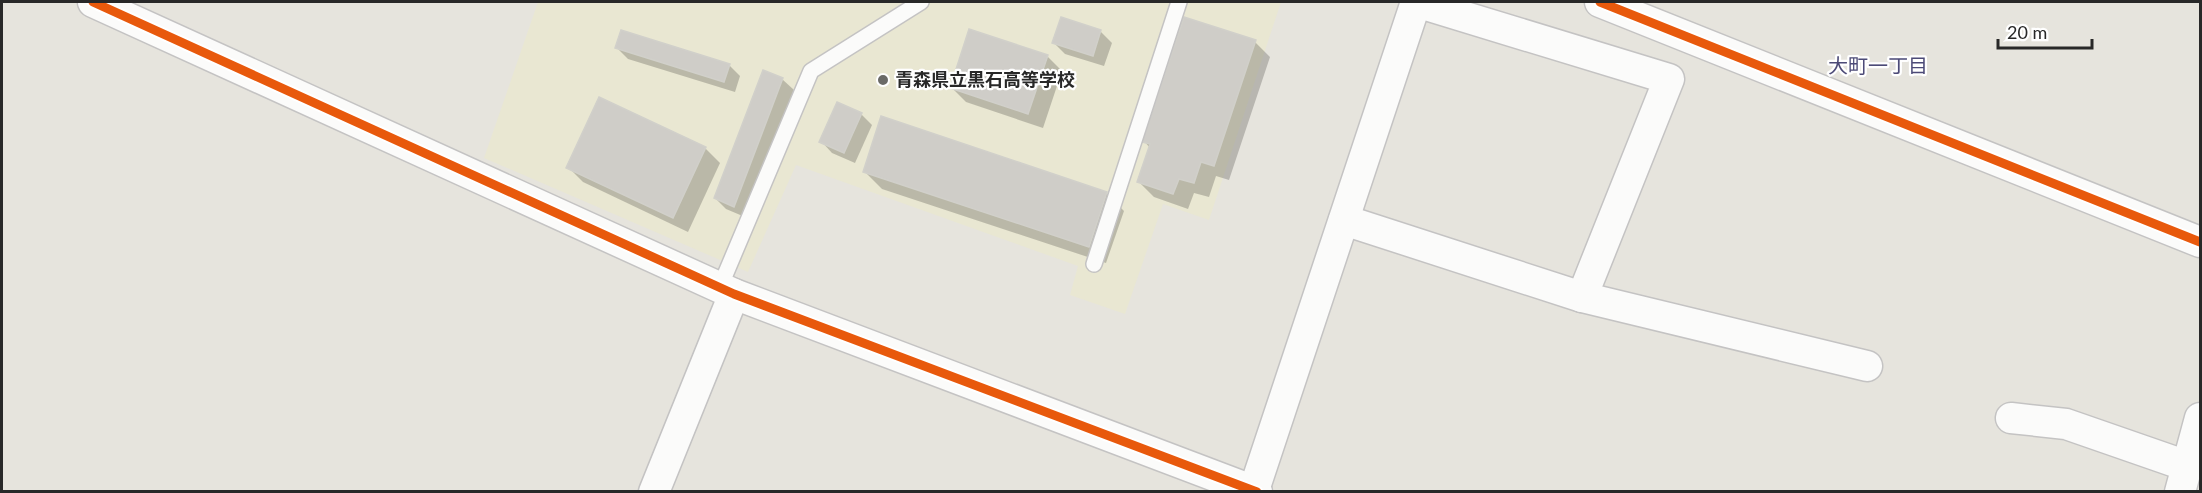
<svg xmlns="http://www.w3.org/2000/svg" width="2202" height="493" font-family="Lato,'Noto Sans JP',sans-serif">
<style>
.education{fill:#e9e7d2}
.shadow{fill:#0003}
.building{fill:#cfcdc8;stroke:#d1d0ca;stroke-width:1.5}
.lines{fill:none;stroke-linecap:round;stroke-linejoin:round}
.service-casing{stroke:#c4c3c3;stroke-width:18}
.minor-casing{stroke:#c4c3c3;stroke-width:33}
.service{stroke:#fbfbfa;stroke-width:15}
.minor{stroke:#fbfbfa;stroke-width:30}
.cycleway-casing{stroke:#fff;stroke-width:13}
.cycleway{stroke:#e8590c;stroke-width:9}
.poi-dot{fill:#6a6a67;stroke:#fff;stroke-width:2}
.labels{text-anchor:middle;stroke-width:4.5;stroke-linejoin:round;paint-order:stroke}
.poi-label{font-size:18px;font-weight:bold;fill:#282828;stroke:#fff;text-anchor:start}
.neighbourhood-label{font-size:20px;fill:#4c4a77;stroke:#fff}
</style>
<rect width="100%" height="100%" fill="#e6e4dd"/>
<polygon class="education" points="538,2 1281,2 1209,220 1163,204 1125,314 1070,295 1078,266 796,165 748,272 484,158"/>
<g class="shadow">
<polygon points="1062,19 1101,32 1112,43 1104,66 1065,54 1054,43"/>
<polygon points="1255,42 1270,57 1229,180 1216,176 1209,197 1194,193 1188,209 1154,197 1139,182 1150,148 1144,141"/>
<polygon points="617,48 729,65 740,76 735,92 628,59"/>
<polygon points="1047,56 1062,71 1043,128 966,102 951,87"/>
<polygon points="782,79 794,90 745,217 726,209 715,198"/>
<polygon points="861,114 872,125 855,163 832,153 821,141"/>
<polygon points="705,148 720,163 688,232 583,182 568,167"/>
<polygon points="864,171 1106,193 1124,211 1106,263 882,189"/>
</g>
<g class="building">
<polygon points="1061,17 1101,30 1093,56 1052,43"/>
<polygon points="1184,17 1256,40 1214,166 1201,162 1194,183 1179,179 1173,194 1137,182 1150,144 1142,142"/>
<polygon points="969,29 1048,55 1028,114 950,88"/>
<polygon points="621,30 730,64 724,82 615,48"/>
<polygon points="763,70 783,78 734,207 714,198"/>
<polygon points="599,97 706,147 673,218 566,168"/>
<polygon points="837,102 862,113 844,153 819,142"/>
<polygon points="881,116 1107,192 1089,247 863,172"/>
</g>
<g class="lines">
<defs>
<g id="service">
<polyline points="1094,264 1179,2"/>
<polyline points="720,287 811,71 921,2"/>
</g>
<g id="minor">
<polyline points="93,2 734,294 1257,492"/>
<polyline points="1416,2 1669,79 1582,297"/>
<polyline points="1600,2 2200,242"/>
<polyline points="1344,220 1582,297 1867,366"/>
<polyline points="2011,418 2066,424 2187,466"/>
<polyline points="1254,490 1416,2"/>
<polyline points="654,492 734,294"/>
<polyline points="2180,492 2200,418"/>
</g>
</defs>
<use href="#service" class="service-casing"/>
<use href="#minor" class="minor-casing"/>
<use href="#service" class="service"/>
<use href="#minor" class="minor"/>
<defs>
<g id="cycleway">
<polyline points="93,2 734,294 1257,492"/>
<polyline points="1600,2 2200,242"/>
</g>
</defs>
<use href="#cycleway" class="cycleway-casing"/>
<use href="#cycleway" class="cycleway"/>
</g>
<circle class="poi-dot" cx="883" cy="80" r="6"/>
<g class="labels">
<g class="poi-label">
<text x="895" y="86">青森県立黒石高等学校</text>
</g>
<g class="neighbourhood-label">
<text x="1878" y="73">大町一丁目</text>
</g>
</g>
<rect width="2202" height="493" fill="none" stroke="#282828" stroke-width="6"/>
<path d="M1998 39v9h94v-9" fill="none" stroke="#282828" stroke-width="3"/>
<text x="2007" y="39" font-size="18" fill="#282828" stroke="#ffffff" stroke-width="4.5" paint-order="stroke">20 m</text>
</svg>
